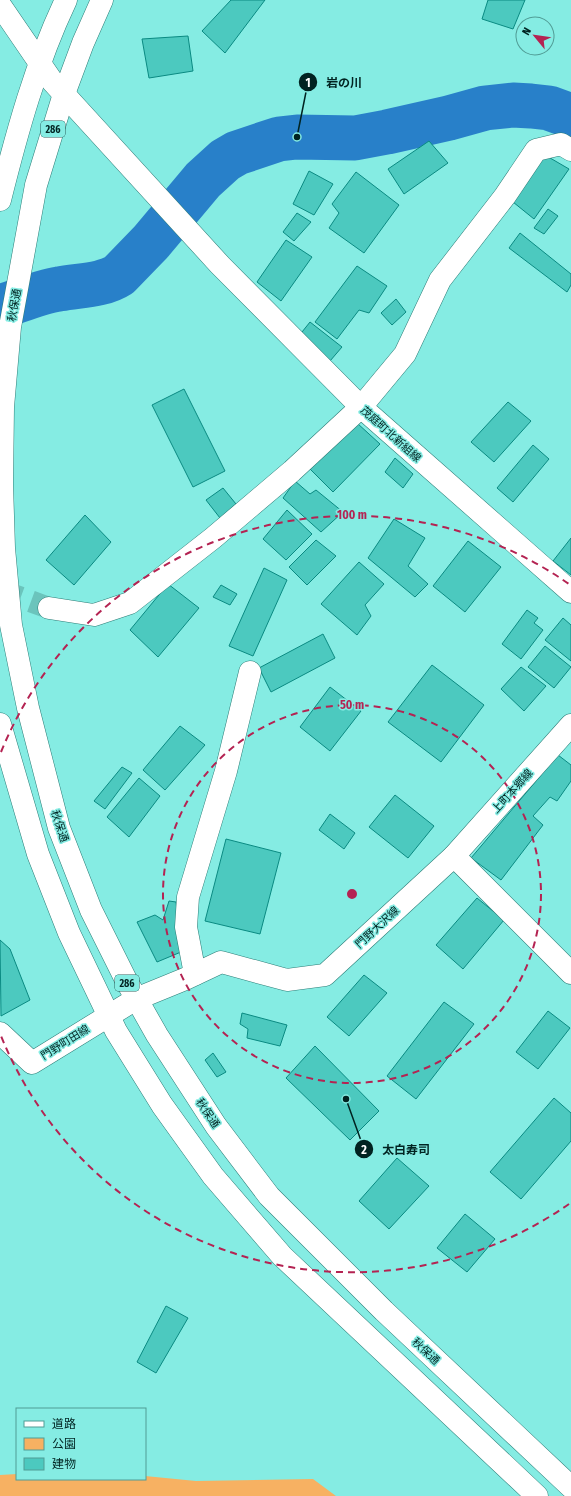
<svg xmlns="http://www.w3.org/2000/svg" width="571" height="1496" font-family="'Fira Sans Condensed','Noto Sans JP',sans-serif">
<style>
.green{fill:#f7b162}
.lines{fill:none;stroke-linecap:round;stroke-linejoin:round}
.river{stroke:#2880c9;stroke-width:45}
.building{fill:#4cc9bf;stroke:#0a8a82}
.street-tunnel{stroke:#6bc4bc;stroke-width:22;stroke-dasharray:22 11;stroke-linecap:butt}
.street-casing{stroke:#2c7d77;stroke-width:23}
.highway-casing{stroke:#2c7d77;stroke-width:23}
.street{stroke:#fff;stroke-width:22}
.highway{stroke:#fff;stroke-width:22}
.ring{fill:none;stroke:#b42352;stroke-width:2;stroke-dasharray:7 5}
.labels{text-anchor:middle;stroke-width:3;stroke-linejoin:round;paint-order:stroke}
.shield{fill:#85ece3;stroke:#295f5b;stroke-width:1}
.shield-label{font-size:10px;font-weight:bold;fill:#012321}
.street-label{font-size:11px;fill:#012321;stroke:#85ece3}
.centre{fill:#b42352;stroke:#85ece3;stroke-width:2}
.ring-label{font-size:12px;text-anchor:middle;font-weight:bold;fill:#b42352;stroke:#85ece3;stroke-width:3;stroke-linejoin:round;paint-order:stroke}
.leader{fill:none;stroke:#012321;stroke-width:1.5}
.callout-dot{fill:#012321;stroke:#85ece3;stroke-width:1.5}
.mark-label{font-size:12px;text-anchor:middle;font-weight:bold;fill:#fff}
.callout-label{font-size:12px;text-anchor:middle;font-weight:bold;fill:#012321;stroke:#85ece3;stroke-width:3;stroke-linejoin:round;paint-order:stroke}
</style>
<rect width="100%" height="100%" fill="#85ece3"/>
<polygon class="green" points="17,1474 17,1479 145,1479 145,1476 196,1481 313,1479 336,1496 0,1496 0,1475"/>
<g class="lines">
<path class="river" d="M0,307c19,-6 39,-15 59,-18 20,-4 43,-3 60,-14l32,-33 52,-62 22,-20 12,-7 42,-14 18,-2 58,1 32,-6 62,-14 36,-10 28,-3 18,1 18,2 22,8"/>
</g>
<g class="building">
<polygon points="231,0 265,0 225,53 202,31"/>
<polygon points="488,0 525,0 513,29 482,19"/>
<polygon points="188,36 193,71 149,78 142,39"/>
<polygon points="429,141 448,163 404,194 388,169"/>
<polygon points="545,155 569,169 534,219 513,202"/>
<polygon points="309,171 333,184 314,215 293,204"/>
<polygon points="356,172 399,205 364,253 329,228 339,213 332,204"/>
<polygon points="548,209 558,216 544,234 534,228"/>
<polygon points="297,213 311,222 294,241 283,232"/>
<polygon points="520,233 571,274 571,285 567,292 509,248"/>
<polygon points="286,240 312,257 281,301 257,282"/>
<polygon points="357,266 387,286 369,313 359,310 337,339 315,322"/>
<polygon points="396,299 406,312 392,325 381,313"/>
<polygon points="310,322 342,347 330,361 302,332"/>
<polygon points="184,389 225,471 193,487 152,405"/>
<polygon points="508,402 531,421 494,462 471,442"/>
<polygon points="357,423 380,444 333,492 310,469"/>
<polygon points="533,445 549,459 513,502 497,488"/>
<polygon points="395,458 413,474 403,488 385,472"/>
<polygon points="295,481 310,494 316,490 343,512 321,532 283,498"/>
<polygon points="223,488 236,504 220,518 206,500"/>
<polygon points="287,510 312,534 286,560 263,539"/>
<polygon points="85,515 111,542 74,585 46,560"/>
<polygon points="394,519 425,538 408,566 428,584 415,597 368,558"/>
<polygon points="571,538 571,575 553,561"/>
<polygon points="316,540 336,556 307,585 289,567"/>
<polygon points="468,541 501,567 465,612 433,586"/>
<polygon points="359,562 384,584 365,605 371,616 357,635 321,604"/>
<polygon points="264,568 287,580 253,656 229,646"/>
<polygon points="168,584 199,608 158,657 130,630"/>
<polygon points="221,585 237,594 230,605 213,597"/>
<polygon points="527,610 538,618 534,623 543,630 521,659 502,644"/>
<polygon points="563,618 571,625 571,661 545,640"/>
<polygon points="323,634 335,658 271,692 259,668"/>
<polygon points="545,646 571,667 554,688 528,667"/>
<polygon points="432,665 484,705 441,762 388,722"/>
<polygon points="521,667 546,686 524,711 501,689"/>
<polygon points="330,687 361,711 330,751 300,727"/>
<polygon points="180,726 205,745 165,790 143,770"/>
<polygon points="558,755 571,765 571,781 557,801 550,797 533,816 543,825 501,880 471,858"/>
<polygon points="122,767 132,773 105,809 94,801"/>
<polygon points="139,778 160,796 129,837 107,817"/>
<polygon points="395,795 434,826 408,858 369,827"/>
<polygon points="330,814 355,833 344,849 319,830"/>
<polygon points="226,839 281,853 260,934 205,921"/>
<polygon points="477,898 504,920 463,969 436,945"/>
<polygon points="169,901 176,902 181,952 157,962 137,922 155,915 163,920"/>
<polygon points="0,940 10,949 30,1000 1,1016"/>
<polygon points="364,975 387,993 349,1036 327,1017"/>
<polygon points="444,1002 474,1024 416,1099 387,1076"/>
<polygon points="548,1011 570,1028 538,1069 516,1052"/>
<polygon points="242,1013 287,1025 280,1046 247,1038 248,1029 240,1024"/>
<polygon points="315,1046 379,1111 350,1140 286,1078"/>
<polygon points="213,1053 226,1072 217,1077 205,1060"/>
<polygon points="554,1098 571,1113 571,1141 521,1199 490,1172"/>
<polygon points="397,1158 429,1186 389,1229 359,1201"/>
<polygon points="465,1214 495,1239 467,1272 437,1248"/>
<polygon points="166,1306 188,1318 156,1373 137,1362"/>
</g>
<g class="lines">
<polyline class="street-tunnel" points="0,590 49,608"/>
<defs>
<g id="street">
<polyline points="0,5 52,81 220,265 361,407 571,592"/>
<polyline points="49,608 94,615 130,603 213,538 292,471 361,407 405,354 440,280 505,196 536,150 561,144 571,150"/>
<polyline points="454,856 571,725"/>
<polyline points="195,974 186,927 188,897 226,771 250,672"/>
<polyline points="0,1033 32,1063 136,999 185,979 221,962 287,980 325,975 454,856 571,973"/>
</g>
<g id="highway">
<polyline points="102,0 83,43 64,94 36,185 10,327 3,407 2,484 4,548 11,625 28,708 59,828 91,910 127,982 157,1035 216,1126 269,1196 384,1311 571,1487"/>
<path d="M0,200c17,-68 36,-137 66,-200"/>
<polyline points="0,724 38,854 69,933 116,1031 162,1105 213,1176 282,1256 537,1496"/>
</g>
</defs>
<use href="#street" class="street-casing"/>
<use href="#highway" class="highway-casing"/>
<use href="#street" class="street"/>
<use href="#highway" class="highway"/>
</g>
<g class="ring">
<circle cx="352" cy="894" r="189"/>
<path d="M569 1204A379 379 0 0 1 1 1036M1 752A379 379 0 0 1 569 584"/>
</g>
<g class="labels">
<g class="shield">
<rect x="41" y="121" width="24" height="16" rx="3"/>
<rect x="115" y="975" width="24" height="16" rx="3"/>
</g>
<g class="shield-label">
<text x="53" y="133">286</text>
<text x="127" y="987">286</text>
</g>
<g class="street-label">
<text transform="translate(14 305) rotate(-80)" y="4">秋保通</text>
<text transform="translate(391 434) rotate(42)" y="4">茂庭町北新組線</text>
<text transform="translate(512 791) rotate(-48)" y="4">上町本郷線</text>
<text transform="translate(60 826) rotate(72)" y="4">秋保通</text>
<text transform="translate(377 927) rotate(-43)" y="4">門野大沢線</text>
<text transform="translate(65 1042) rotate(-32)" y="4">門野町田線</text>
<text transform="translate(208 1113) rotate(56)" y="4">秋保通</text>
<text transform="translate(426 1351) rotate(43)" y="4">秋保通</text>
</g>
</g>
<circle cx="352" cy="894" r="6" class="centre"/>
<g class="ring-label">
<text x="352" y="519">100 m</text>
<text x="352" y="709">50 m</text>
</g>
<path class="leader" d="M297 137L308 82M346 1099L364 1149"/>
<g class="callout-dot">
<circle cx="297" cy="137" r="4"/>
<circle cx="346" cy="1099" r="4"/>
<circle cx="308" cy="82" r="10"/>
<circle cx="364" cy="1149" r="10"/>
</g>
<g class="mark-label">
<text x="308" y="87">1</text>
<text x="364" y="1154">2</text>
</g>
<g class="callout-label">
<text x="344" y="87">岩の川</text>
<text x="406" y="1154">太白寿司</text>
</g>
<rect x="16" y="1408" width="130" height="72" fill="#85ece3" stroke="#509c95"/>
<rect x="24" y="1421" width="20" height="6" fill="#ffffff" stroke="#509c95"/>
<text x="52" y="1428" font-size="12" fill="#012321">道路</text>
<rect x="24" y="1438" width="20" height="12" fill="#f7b162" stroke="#509c95"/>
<text x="52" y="1448" font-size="12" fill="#012321">公園</text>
<rect x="24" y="1458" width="20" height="12" fill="#4cc9bf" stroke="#509c95"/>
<text x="52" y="1468" font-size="12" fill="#012321">建物</text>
<g transform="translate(535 36) rotate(299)"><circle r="19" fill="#85ece3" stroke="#509c95"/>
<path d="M0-3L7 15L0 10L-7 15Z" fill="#b42352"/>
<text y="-6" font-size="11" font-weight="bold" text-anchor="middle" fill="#012321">N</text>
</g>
</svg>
